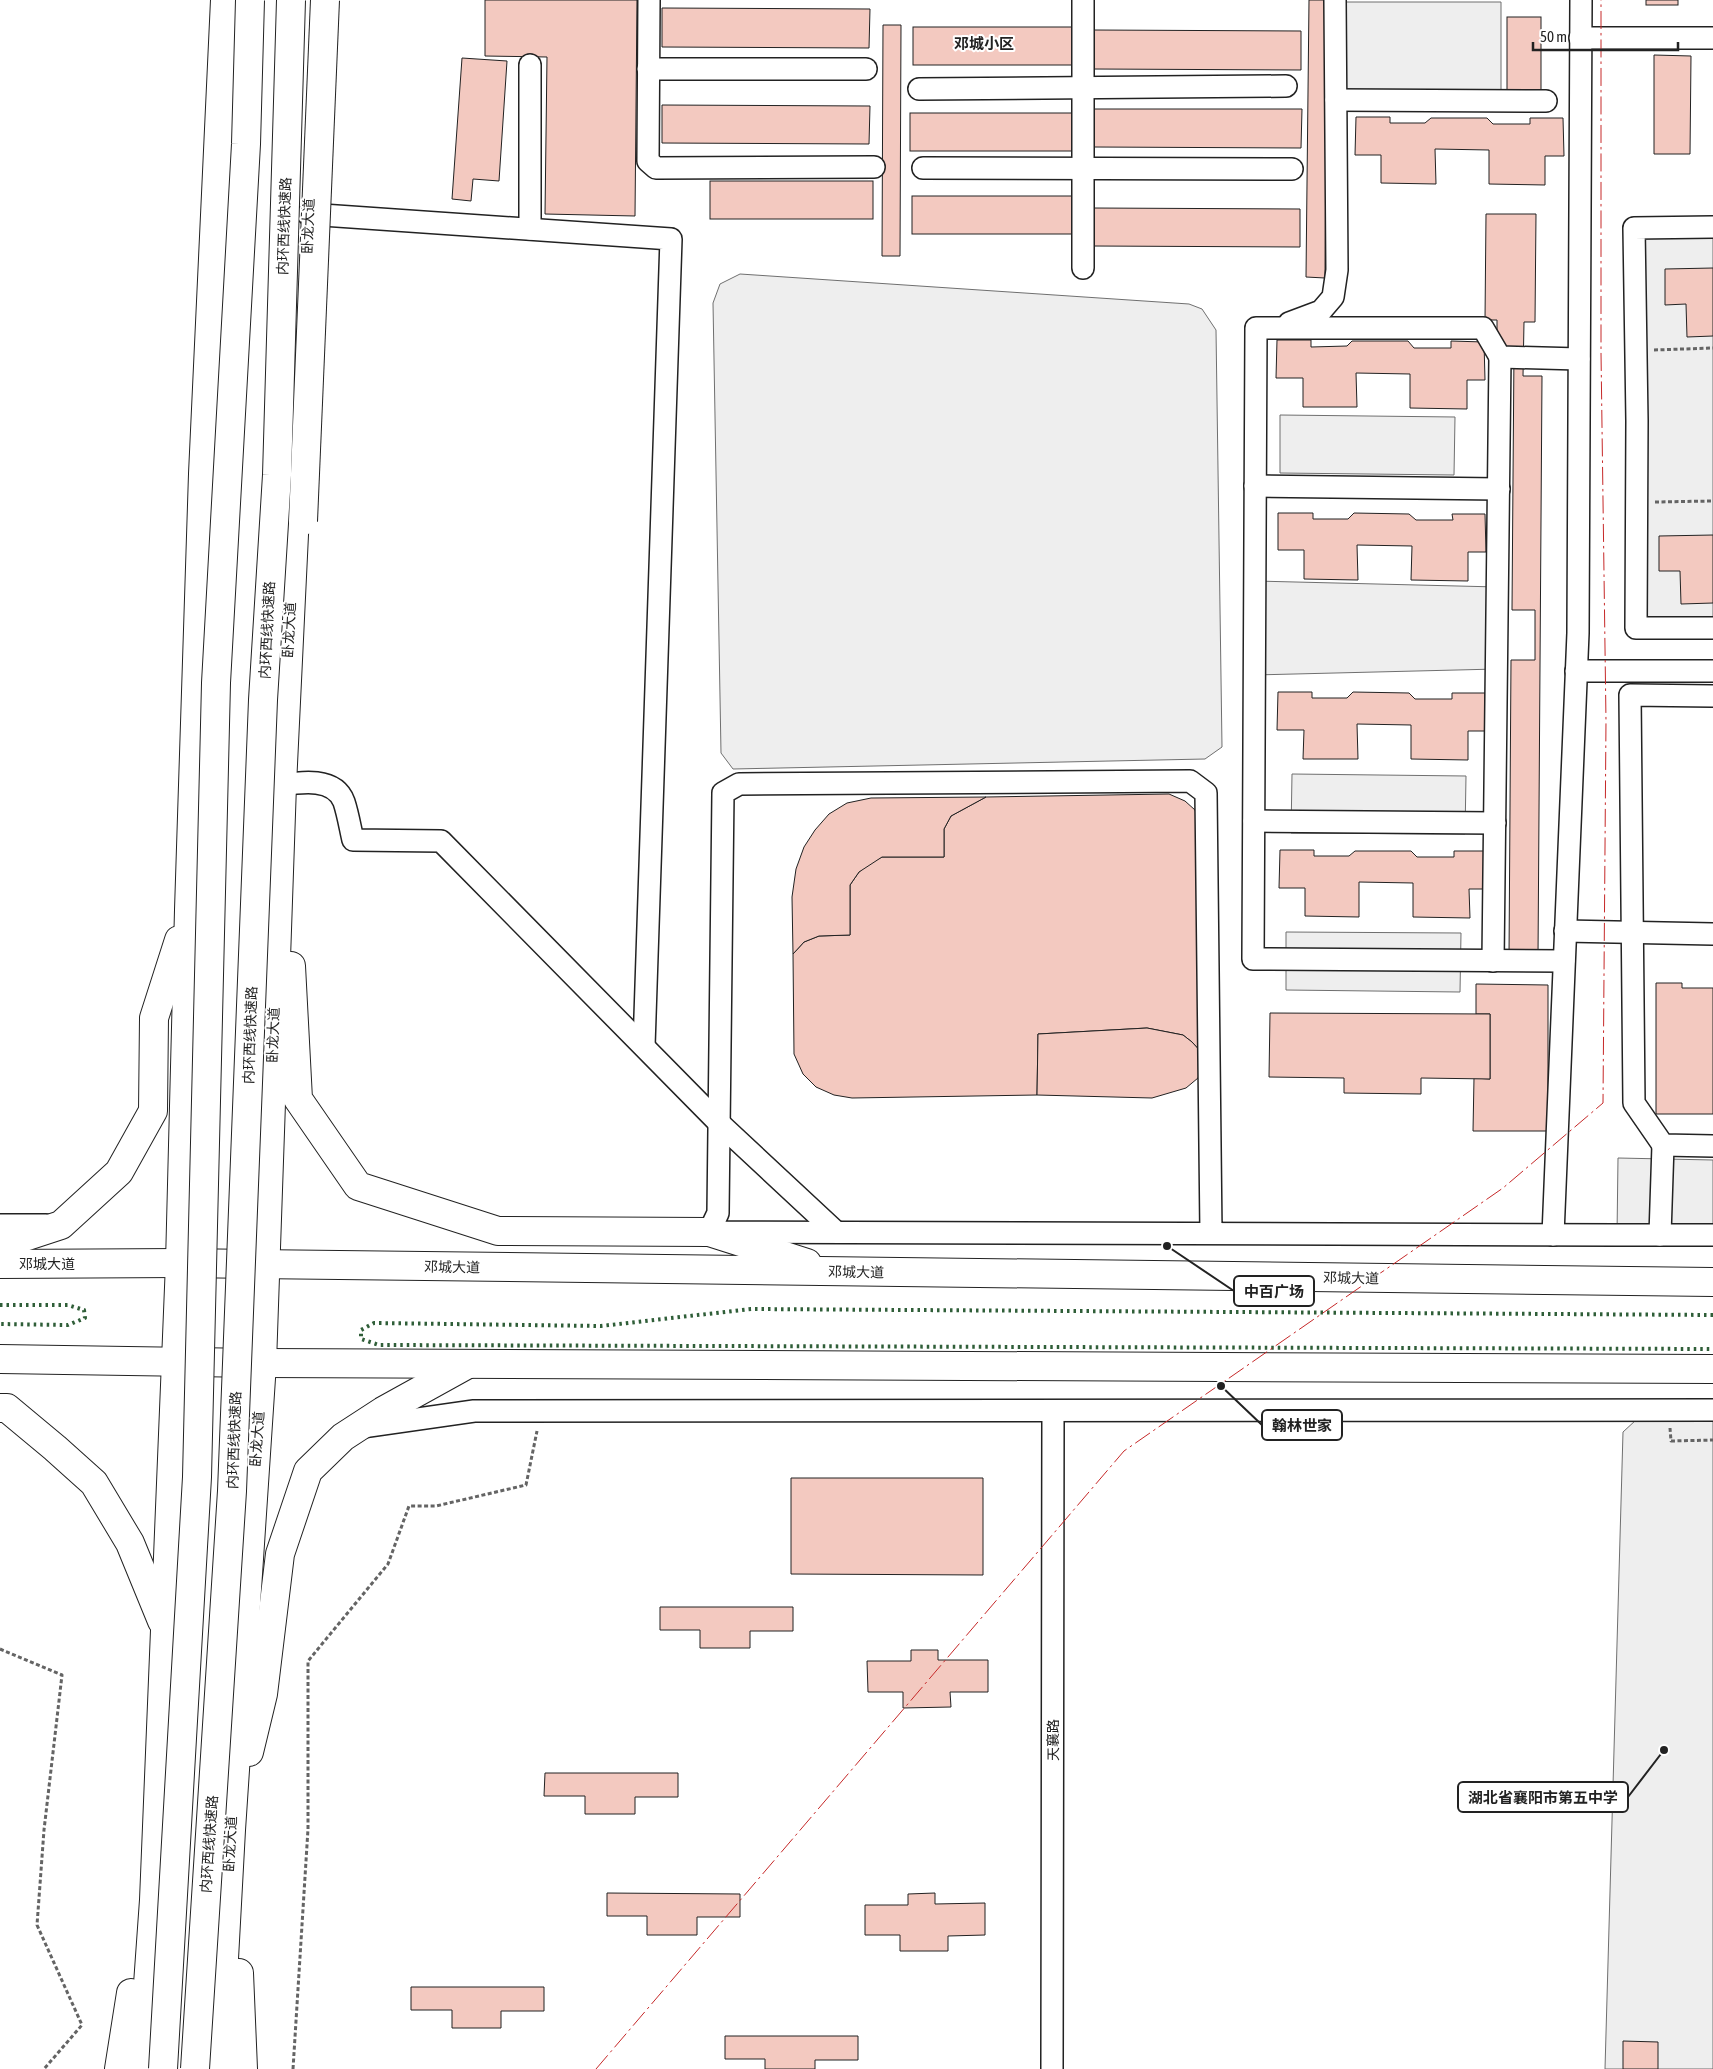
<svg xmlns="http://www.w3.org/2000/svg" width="1713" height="2069" font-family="'Asap Condensed','Noto Sans SC',sans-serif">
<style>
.green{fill:#eee;stroke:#6f6f6f}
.building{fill:#f3c9c0;stroke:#222}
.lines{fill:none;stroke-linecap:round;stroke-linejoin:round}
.minor-casing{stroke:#222;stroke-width:24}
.highway-casing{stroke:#222;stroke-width:30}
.path{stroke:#646464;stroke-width:3;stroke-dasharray:4 2.5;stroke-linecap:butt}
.minor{stroke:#fff;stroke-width:21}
.highway{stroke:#fff;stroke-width:28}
.highway-bridge-casing{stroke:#222;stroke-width:30;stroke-linecap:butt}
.highway-bridge{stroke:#fff;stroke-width:28}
.hedge{stroke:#2f5e38;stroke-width:4;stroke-dasharray:2.5 4;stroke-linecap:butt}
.power{stroke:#c62828;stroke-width:1;stroke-dasharray:18 4 2.5 4;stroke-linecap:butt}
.labels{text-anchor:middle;stroke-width:4;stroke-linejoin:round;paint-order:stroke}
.street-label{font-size:14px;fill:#222;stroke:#fff}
.neighbourhood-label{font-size:15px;font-weight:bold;fill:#222;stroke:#fff}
.leader{fill:none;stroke:#222;stroke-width:2}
.callout-dot{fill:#222;stroke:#fff;stroke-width:2}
.callout{fill:#fff;stroke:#222;stroke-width:2}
.callout-label{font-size:15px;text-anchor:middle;font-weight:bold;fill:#222}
</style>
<rect width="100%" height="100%" fill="#fff"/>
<g class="green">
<polygon points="1335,2 1501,2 1501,101 1336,100"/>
<polygon points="1713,227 1713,628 1636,628 1634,228"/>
<polygon points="740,274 1189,304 1202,309 1216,330 1222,747 1205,759 733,769 721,753 713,303 720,284"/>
<polygon points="1280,415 1455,417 1454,475 1280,473"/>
<polygon points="1255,581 1498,587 1497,669 1254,675"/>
<polygon points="1292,774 1466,776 1465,834 1291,833"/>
<polygon points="1286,932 1461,933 1460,992 1286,990"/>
<polygon points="1618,1158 1713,1160 1713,1235 1617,1235"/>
<polygon points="1636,1420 1713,1420 1713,2069 1605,2069 1623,1432"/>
</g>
<g class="building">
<polygon points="485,0 637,0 635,216 545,214 547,57 485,56"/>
<polygon points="1309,0 1327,0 1325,278 1306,277"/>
<rect x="1646" y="0" width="32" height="5"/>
<polygon points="662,8 870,9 869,48 662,47"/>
<rect x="1507" y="17" width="34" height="81"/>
<polygon points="883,25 901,25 900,256 882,256"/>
<rect x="913" y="27" width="162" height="38"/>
<polygon points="1094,30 1301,31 1301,70 1093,69"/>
<polygon points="1654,55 1691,56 1690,154 1654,154"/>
<polygon points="462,58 507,61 499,181 473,179 471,201 452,199"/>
<polygon points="662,105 870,106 869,144 662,143"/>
<polygon points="1094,109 1302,109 1301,148 1094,147"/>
<rect x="910" y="113" width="162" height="38"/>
<polygon points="1356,117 1390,117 1390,123 1425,123 1431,118 1487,118 1493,124 1530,124 1530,118 1563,118 1564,156 1545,156 1545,185 1489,184 1489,150 1435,149 1436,184 1381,183 1381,155 1355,155"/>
<rect x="710" y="181" width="163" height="38"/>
<rect x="912" y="196" width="162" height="38"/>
<polygon points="1093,208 1300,209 1300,247 1093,246"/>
<polygon points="1486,214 1536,214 1535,322 1524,322 1523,376 1542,376 1538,957 1509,957 1511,660 1535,660 1535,610 1512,610 1514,350 1497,350 1497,320 1485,320"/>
<polygon points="1713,268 1713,336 1687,337 1686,304 1665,305 1665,269"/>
<polygon points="1277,340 1311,340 1311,347 1347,346 1352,341 1408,341 1414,348 1451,348 1451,341 1484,342 1485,380 1467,380 1467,409 1410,408 1410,374 1356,373 1357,407 1303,407 1303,378 1276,378"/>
<polygon points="1278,513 1313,513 1313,519 1348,519 1354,513 1409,514 1416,520 1453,520 1452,514 1485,514 1486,552 1468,552 1468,581 1411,580 1412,546 1357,545 1358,580 1304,579 1304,550 1278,550"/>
<polygon points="1713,535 1713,603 1681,604 1680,571 1659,571 1659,536"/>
<polygon points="1278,692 1312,692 1312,698 1347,698 1353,692 1409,693 1415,699 1452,699 1452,693 1485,693 1486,731 1468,731 1468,760 1411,759 1411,725 1357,724 1358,759 1303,759 1304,730 1277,730"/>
<polygon points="1169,794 1185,801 1195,810 1199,824 1202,1053 1192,1042 1183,1035 1147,1028 1038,1034 1037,1095 852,1098 834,1095 816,1087 803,1074 794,1054 793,954 804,942 819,936 850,935 850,885 859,872 870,863 882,857 944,857 944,829 951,816 986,797"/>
<polygon points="986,797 951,816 944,829 944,857 882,857 859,872 850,885 850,935 819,936 804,942 793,954 792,897 796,869 804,847 815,830 829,814 847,803 871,798"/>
<polygon points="1280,850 1314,850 1314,856 1349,856 1355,851 1411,851 1417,857 1454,857 1454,851 1487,851 1488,889 1469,889 1470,918 1413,917 1413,883 1359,882 1359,917 1305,916 1305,888 1279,888"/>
<polygon points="1656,983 1682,983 1682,988 1713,988 1713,1114 1656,1114"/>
<polygon points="1476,984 1548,985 1548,1131 1473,1131 1474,1078 1490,1079 1490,1014 1476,1014"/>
<polygon points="1270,1013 1490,1014 1490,1079 1421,1078 1421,1094 1344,1093 1344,1078 1269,1077"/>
<polygon points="1147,1028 1183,1035 1192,1042 1202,1053 1202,1066 1198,1078 1186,1088 1152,1098 1037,1095 1038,1034"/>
<polygon points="791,1478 983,1478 983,1575 791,1574"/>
<polygon points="660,1607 793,1607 793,1631 750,1631 750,1648 700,1648 700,1630 660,1630"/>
<polygon points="911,1650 938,1650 938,1660 988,1660 988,1692 950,1692 951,1707 903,1708 903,1692 868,1692 867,1661 911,1661"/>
<polygon points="545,1773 678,1773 678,1797 635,1797 635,1814 585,1814 585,1796 544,1796"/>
<polygon points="607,1893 740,1894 740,1917 697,1917 697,1935 647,1935 647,1916 607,1916"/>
<polygon points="935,1893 935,1904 985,1903 985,1935 948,1936 948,1951 900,1951 900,1935 865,1935 865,1905 908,1905 908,1894"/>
<polygon points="411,1987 544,1987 544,2011 501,2011 501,2028 452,2028 452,2010 411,2010"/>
<polygon points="725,2036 858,2036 858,2060 815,2060 815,2069 765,2069 765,2059 725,2059"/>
<polygon points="1623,2041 1658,2042 1658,2069 1623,2069"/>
</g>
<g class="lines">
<defs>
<g id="minor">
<polyline points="649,0 648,161 656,168 874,167"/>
<polyline points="1083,0 1083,268"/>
<polyline points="1580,38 1713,38"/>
<polyline points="648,69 866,69"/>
<polyline points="919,89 1286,86"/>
<polyline points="1336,100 1546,101"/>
<polyline points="923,168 1292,169"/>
<polyline points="308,214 671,239 644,1046"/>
<polyline points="1713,227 1634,228 1637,421 1636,628 1713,628"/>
<polyline points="530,229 530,65"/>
<polyline points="1289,323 1321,311 1333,297 1337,270 1335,0"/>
<polyline points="1255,486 1499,489"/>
<polyline points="1576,671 1713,671"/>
<polyline points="1713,696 1630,695 1634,1103 1663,1145 1713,1146"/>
<path d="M282,785c19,-3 53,-8 62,17 4,12 6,25 9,38l88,1 278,282 117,109"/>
<polyline points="1254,821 1495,823"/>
<polyline points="1565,931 1713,934"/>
<polyline points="1493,961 1500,357"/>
<polyline points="1564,961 1253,959 1256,328 1483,328 1500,357 1579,359"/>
<polyline points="0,1225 46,1225"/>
<polyline points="1211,1233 1206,793 1190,781 739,784 723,793 718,1213 709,1232 1617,1235 1713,1235"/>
<polyline points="1553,1235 1578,633 1581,0"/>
<polyline points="1660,1235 1663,1145"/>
<polyline points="362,1427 474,1411 1713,1410"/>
<polyline points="1052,2069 1053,1411"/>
</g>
<g id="highway">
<polyline points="291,966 298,1099 358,1186 498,1231 709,1232 807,1263"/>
<polyline points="0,1245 61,1225 119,1172 153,1111 154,1018 179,940"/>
<polyline points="0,1264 180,1263 1713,1282"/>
<polyline points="0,1359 262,1363 1713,1369"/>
<polyline points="0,1408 7,1408 55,1448 94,1483 130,1543 162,1621"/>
<polyline points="249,1752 263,1694 280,1554 308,1471 343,1437 383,1411 468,1364"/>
<polyline points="239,1973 243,2069"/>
<polyline points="119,2069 131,1993"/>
<polyline points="142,2069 154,1900 180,1263 189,910 203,474 225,0"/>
<polyline points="218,2069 231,1830 262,1363 282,785 296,493"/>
</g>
</defs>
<use href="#minor" class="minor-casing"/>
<use href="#highway" class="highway-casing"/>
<g class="path">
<polyline points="1654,350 1713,348"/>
<polyline points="1655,502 1713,501"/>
<polyline points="1670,1428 1671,1441 1713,1440"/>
<polyline points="0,1649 62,1675 44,1830 37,1925 82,2025 44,2069"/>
<polyline points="293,2069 308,1829 308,1661 388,1564 409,1506 436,1506 526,1485 537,1431"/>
</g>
<use href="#minor" class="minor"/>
<use href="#highway" class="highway"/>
<defs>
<g id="highway-bridge">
<polyline points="303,521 325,0"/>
<polyline points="163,2069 197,1477 216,683 246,144 250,0"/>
<polyline points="195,2069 232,1491 263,700 277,475 291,0"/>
</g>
</defs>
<use href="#highway-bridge" class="highway-bridge-casing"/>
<use href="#highway-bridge" class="highway-bridge"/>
<g class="hedge">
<polyline points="0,1305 68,1305 84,1310 85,1318 68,1325 0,1324"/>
<polyline points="1713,1315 751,1309 601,1326 374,1323 361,1330 361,1339 379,1345 1713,1349"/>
</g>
<polyline class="power" points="596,2069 1124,1451 1503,1188 1603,1103 1606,721 1601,352 1601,0"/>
</g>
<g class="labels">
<g class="street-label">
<text transform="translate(284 226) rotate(-88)" y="5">内环西线快速路</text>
<text transform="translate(308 226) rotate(-88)" y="5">卧龙大道</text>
<text transform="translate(267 630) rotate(-87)" y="5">内环西线快速路</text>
<text transform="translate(289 630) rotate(-87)" y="5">卧龙大道</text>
<text transform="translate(250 1035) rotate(-88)" y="5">内环西线快速路</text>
<text transform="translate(273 1035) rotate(-88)" y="5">卧龙大道</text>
<text x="47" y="1269">邓城大道</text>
<text transform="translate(452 1267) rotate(1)" y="5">邓城大道</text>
<text transform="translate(856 1272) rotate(1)" y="5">邓城大道</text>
<text transform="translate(1351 1278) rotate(1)" y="5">邓城大道</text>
<text transform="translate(257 1439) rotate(-86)" y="5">卧龙大道</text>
<text transform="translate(234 1440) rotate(-88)" y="5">内环西线快速路</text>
<text transform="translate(1053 1740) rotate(-90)" y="5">天襄路</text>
<text transform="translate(209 1844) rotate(-86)" y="5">内环西线快速路</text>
<text transform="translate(230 1844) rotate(-87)" y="5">卧龙大道</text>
</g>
<g class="neighbourhood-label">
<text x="984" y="49">邓城小区</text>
</g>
</g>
<path class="leader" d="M1167 1246L1234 1291M1221 1386L1262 1425M1664 1750L1628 1797"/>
<g class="callout-dot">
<circle cx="1167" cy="1246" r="5"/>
<circle cx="1221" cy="1386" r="5"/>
<circle cx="1664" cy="1750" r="5"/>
</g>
<g class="callout">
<rect x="1234" y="1276" width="80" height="30" rx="5"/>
<rect x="1262" y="1410" width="80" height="30" rx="5"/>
<rect x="1458" y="1782" width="170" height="30" rx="5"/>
</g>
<g class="callout-label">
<text x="1274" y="1297">中百广场</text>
<text x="1302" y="1431">翰林世家</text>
<text x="1543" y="1803">湖北省襄阳市第五中学</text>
</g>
<path d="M1533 42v8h145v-8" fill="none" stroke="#222222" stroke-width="2.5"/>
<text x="1540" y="42" font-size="15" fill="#222222" stroke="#ffffff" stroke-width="4" paint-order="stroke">50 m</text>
</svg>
